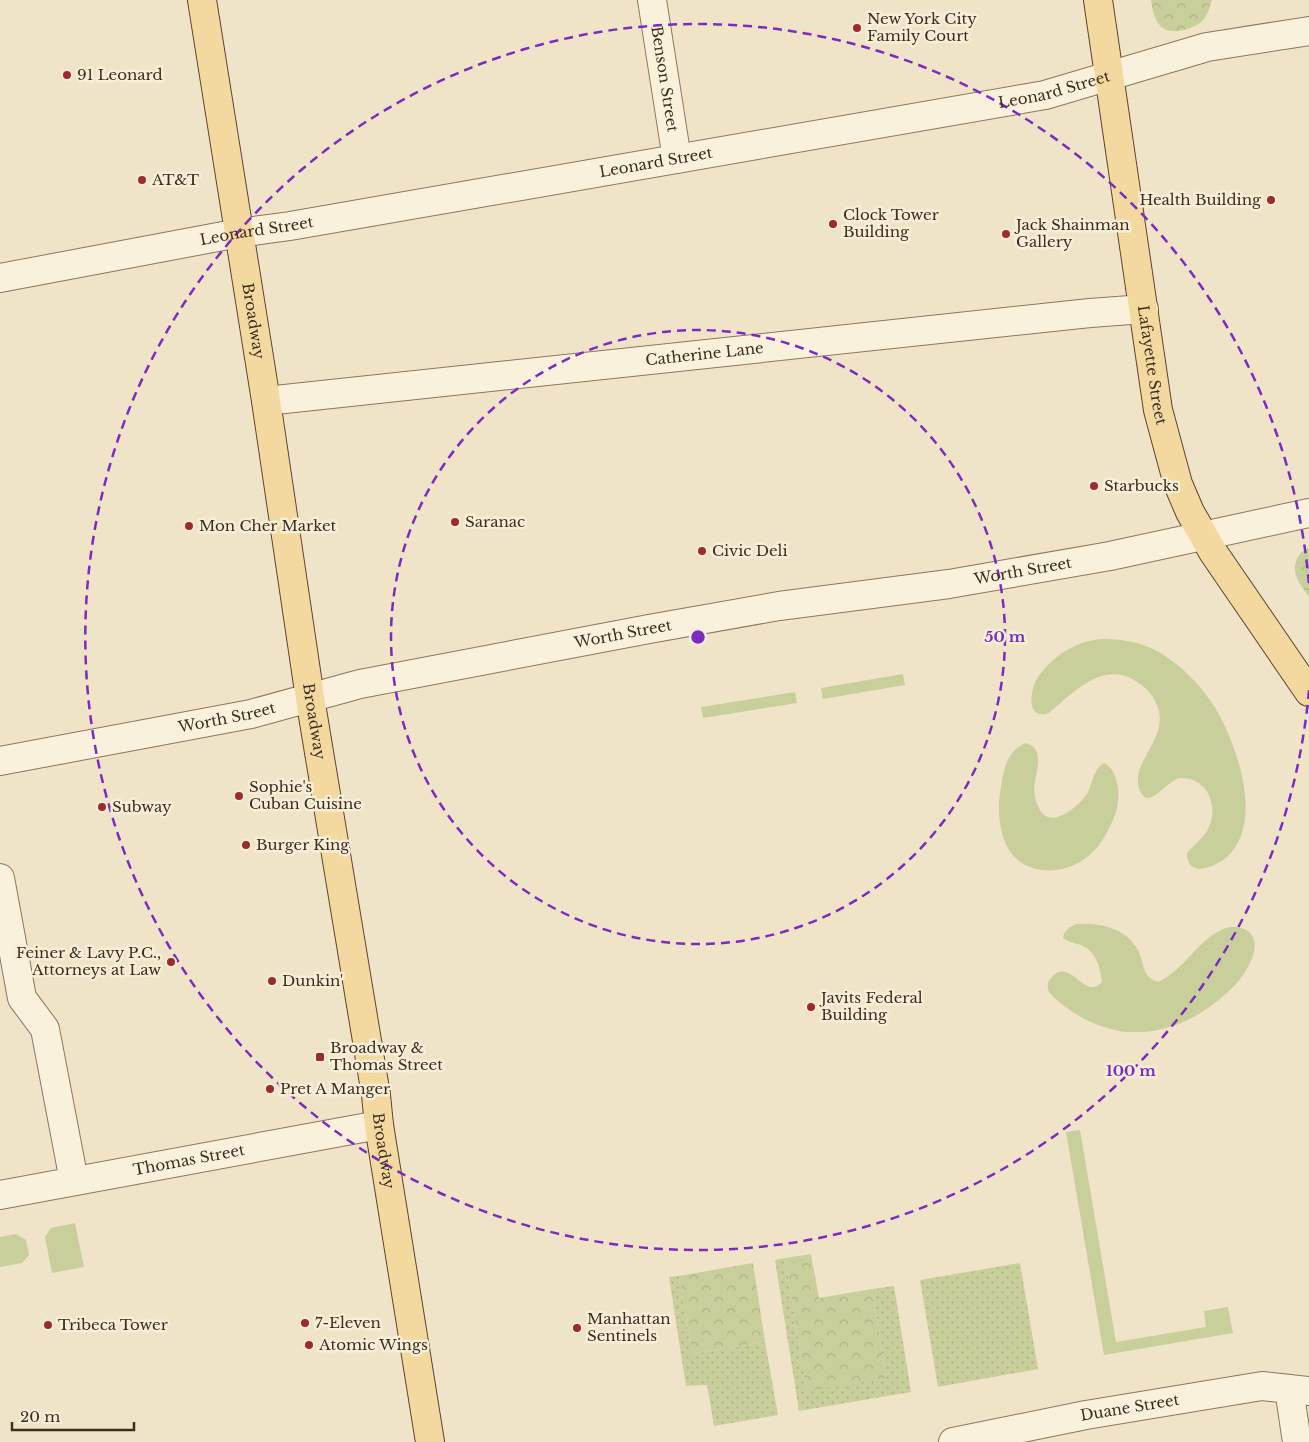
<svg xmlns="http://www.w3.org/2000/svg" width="1309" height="1442" font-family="'Libre Baskerville',serif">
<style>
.grass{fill:url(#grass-dots)}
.forest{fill:url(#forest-crowns)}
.garden{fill:#c9cf9b}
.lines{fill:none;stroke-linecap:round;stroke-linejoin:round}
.minor-casing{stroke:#8d765c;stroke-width:30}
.major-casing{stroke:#5b4430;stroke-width:30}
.minor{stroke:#faf1dc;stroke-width:28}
.major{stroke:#f3d9a0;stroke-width:28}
.ring{fill:none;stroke:#7b2cbf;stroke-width:2.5;stroke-dasharray:9 6}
.poi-dot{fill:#9e2a2b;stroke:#f7eed8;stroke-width:2}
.labels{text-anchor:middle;stroke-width:5;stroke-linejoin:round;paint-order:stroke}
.poi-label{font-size:15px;fill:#3d2e20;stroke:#f7eed8;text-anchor:start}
.street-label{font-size:15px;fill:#3d2e20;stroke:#f7eed8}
.centre{fill:#7b2cbf;stroke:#f7eed8;stroke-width:2.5}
.ring-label{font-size:15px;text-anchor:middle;font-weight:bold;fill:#7b2cbf;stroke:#f7eed8;stroke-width:5;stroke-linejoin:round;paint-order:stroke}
</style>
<defs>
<pattern id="grass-dots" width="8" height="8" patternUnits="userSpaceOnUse" patternTransform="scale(1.25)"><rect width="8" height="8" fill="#c9cf9b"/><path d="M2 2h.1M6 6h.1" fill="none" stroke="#aeb285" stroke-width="1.8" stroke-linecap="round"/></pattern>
<pattern id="forest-crowns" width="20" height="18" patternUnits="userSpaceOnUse" patternTransform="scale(1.25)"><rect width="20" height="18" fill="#c9cf9b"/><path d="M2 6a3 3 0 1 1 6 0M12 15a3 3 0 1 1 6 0" fill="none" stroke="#aeb285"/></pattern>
</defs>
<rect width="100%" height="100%" fill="#f0e4c8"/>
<g class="grass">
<polygon points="785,1258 807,1390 886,1378 872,1289 894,1286 911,1392 799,1411 775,1260"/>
<polygon points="1020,1263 1038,1369 938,1387 920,1280"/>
<polygon points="679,1276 692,1354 765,1342 778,1415 714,1426 707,1385 686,1386 669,1277"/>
</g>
<g class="forest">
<path d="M1151,0h61c-2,6 -4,14 -8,19 -4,5 -10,8 -17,10 -25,8 -33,-6 -36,-29z"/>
<path d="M1309,548v49c-8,-12 -19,-24 -12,-38 3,-6 6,-9 12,-11z"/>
<polygon points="811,1254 819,1298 872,1289 886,1378 807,1391 785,1258"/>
<polygon points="753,1263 765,1342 692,1354 679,1276"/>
</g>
<g class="garden">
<path d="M1100,639c19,0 38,2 55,11 25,13 48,37 62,61 21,37 47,112 10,146 -12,10 -40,22 -40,-4 7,-8 15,-14 20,-22 13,-22 2,-53 -26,-53 -14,1 -31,32 -40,15 -16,-31 34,-55 14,-92 -5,-10 -12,-16 -21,-21 -33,-19 -62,14 -85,33 -24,8 -19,-24 -11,-36 15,-21 36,-35 62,-38z"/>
<polygon points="903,674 905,685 823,699 821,688"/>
<polygon points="795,692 797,703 703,718 701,707"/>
<path d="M1026,743c5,2 10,4 11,10 5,17 -9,32 1,53 2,4 4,9 10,11 12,5 34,-14 40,-25 5,-10 5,-23 16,-29 10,5 12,15 14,25 2,14 -2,28 -9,40 -5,12 -15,25 -26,32 -22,15 -55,15 -72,-7 -11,-14 -14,-42 -11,-59 3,-20 5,-43 26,-51z"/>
<path d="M1076,924c23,-1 49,3 62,26 7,14 3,26 20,32 27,-12 41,-45 68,-54 7,-2 16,-1 22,3 19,15 -7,50 -20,61 -24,22 -51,37 -84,40 -6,0 -13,0 -19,0 -12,-2 -26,-6 -36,-11 -10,-4 -39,-23 -41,-32 -1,-4 0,-8 3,-11 19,-23 34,24 51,4 -2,-15 -6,-31 -21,-37 -6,-2 -13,-3 -18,-7 1,-8 6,-10 13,-14z"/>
<polygon points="1080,1130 1116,1342 1206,1327 1204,1311 1228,1307 1233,1333 1104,1355 1066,1132"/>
<polygon points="75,1223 84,1267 52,1273 45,1237 51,1228"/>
<polygon points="16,1234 26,1240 29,1255 22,1263 0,1267 0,1237"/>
</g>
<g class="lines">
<defs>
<g id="minor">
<path id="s1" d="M652,0l25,159"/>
<path id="s2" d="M0,278l239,-45 51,-7 755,-131 162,-48 102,-16"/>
<path id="s3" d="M266,401l824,-88 54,-4"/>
<path id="s4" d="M0,761l251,-47 109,-30 289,-55 130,-23 170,-22 161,-28 199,-43"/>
<polyline points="0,878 22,998 45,1029 74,1181"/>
<path id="s5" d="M0,1195l379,-70"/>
<polyline points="1289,1389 1297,1442"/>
<path id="s6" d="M953,1442l133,-27 176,-29 47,5"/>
</g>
<g id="major">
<path id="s7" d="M202,0l64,401 44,297 66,397 3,30 51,317"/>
<path id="s8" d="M1098,0l60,410 20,74 12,28 23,40 96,140"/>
</g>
</defs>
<use href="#minor" class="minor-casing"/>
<use href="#major" class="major-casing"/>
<use href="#minor" class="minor"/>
<use href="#major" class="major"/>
</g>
<g class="ring">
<circle cx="698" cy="637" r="307"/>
<path d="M1309 690A613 613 0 1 1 1309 584"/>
</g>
<g class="poi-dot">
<circle cx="857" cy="28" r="5"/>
<circle cx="67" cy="75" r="5"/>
<circle cx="142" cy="180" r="5"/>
<circle cx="1271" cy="200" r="5"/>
<circle cx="833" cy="224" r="5"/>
<circle cx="1006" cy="234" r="5"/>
<circle cx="1094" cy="486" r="5"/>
<circle cx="455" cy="522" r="5"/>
<circle cx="189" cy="526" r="5"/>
<circle cx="702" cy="551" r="5"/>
<circle cx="239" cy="796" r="5"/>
<circle cx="102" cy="807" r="5"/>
<circle cx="246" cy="845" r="5"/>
<circle cx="171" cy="962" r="5"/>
<circle cx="272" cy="981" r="5"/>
<circle cx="811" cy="1007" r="5"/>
<rect x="315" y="1052" width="10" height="10" rx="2.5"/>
<circle cx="270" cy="1089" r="5"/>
<circle cx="305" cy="1323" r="5"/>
<circle cx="48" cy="1325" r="5"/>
<circle cx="577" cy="1328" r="5"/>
<circle cx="309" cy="1345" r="5"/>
</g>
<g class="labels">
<g class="poi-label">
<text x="867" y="24">New York City<tspan x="867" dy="17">Family Court</tspan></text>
<text x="77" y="80">91 Leonard</text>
<text x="152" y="185">AT&amp;T</text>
<text x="1261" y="205" text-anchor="end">Health Building</text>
<text x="843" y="220">Clock Tower<tspan x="843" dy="17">Building</tspan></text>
<text x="1016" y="230">Jack Shainman<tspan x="1016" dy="17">Gallery</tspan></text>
<text x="1104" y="491">Starbucks</text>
<text x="465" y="527">Saranac</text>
<text x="199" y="531">Mon Cher Market</text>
<text x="712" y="556">Civic Deli</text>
<text x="249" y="792">Sophie's<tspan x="249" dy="17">Cuban Cuisine</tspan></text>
<text x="112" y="812">Subway</text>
<text x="256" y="850">Burger King</text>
<text x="161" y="958" text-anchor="end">Feiner &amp; Lavy P.C.,<tspan x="161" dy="17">Attorneys at Law</tspan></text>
<text x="282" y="986">Dunkin'</text>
<text x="821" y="1003">Javits Federal<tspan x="821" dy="17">Building</tspan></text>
<text x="330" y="1053">Broadway &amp;<tspan x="330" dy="17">Thomas Street</tspan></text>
<text x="280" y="1094">Pret A Manger</text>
<text x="587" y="1324">Manhattan<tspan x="587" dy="17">Sentinels</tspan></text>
<text x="315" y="1328">7-Eleven</text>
<text x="58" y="1330">Tribeca Tower</text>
<text x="319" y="1350">Atomic Wings</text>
</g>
<g class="street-label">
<text dy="5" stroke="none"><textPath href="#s1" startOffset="80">Benson Street</textPath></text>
<text dy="5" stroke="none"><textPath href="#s2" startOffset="1071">Leonard Street</textPath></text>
<text dy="5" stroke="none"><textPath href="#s2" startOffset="666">Leonard Street</textPath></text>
<text dy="5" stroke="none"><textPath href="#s2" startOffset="261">Leonard Street</textPath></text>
<text dy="5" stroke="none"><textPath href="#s7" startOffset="325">Broadway</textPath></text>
<text dy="5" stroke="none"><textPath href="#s3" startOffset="441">Catherine Lane</textPath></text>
<text dy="5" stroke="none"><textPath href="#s8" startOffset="369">Lafayette Street</textPath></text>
<text dy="5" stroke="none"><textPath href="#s4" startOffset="1041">Worth Street</textPath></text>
<text dy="5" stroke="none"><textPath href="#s4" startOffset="636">Worth Street</textPath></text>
<text dy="5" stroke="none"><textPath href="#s4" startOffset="231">Worth Street</textPath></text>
<text dy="5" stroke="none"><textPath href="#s7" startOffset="730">Broadway</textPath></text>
<text dy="5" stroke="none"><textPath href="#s7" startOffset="1165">Broadway</textPath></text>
<text dy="5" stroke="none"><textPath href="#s5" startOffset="192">Thomas Street</textPath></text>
<text dy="5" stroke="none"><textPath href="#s6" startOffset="180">Duane Street</textPath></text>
</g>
</g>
<circle cx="698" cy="637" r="8" class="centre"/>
<g class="ring-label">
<text x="1005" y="642">50 m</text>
<text x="1131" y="1076">100 m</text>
</g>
<path d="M12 1422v8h122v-8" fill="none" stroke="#3d2e20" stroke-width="2.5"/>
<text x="20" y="1422" font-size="15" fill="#3d2e20" stroke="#f7eed8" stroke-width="4" paint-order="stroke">20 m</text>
</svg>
